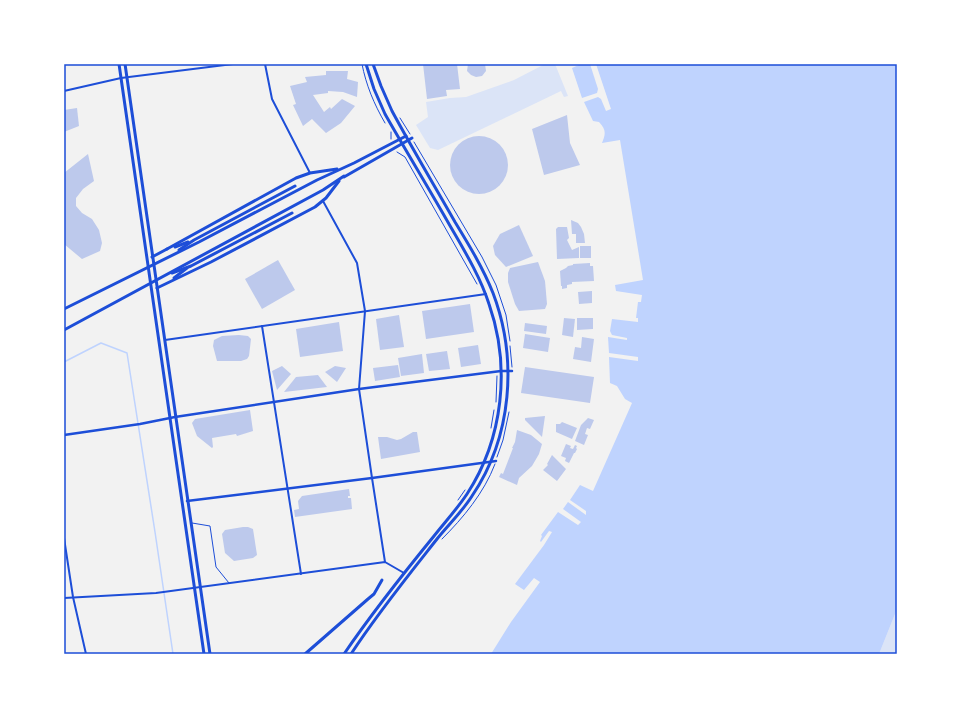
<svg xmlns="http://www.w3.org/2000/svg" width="961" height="718" font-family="'Varela Round',sans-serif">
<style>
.green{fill:#dbe4f7}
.water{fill:#bfd3fe}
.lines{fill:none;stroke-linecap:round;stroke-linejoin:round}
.stream{stroke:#bfd3fe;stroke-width:1.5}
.building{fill:#bdc9ec}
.path{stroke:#1d4ed8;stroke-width:1}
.service{stroke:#1d4ed8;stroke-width:1}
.minor{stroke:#1d4ed8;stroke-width:2}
.tertiary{stroke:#1d4ed8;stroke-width:2.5}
.secondary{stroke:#1d4ed8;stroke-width:3}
.neatline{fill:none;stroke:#1d4ed8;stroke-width:1.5}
</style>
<rect width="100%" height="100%" fill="#f2f2f2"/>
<g class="green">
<polygon points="545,64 555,64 568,96 564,97 561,91 438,150 430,148 416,125 428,117 426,102 450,98 466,97 514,80"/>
<polygon points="897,609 897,654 879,654"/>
</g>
<g class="water">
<polygon points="581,64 590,64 598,89 597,93 582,98 572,68"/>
<path d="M596,64h301v545l-18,45h-388l20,-32 29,-40 -6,-4 -10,12 -9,-6 29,-39 8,-13 -3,-1 -8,11 -1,-1 2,-5 -1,-1 17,-23 20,13 3,-3 -18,-13 5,-7 18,13v-4l-16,-11 10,-15 13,6 39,-88 -7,-4 -8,-13 -7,-3 -1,-26 29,4v-4l-29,-4 -1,-16 19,3v-2l-15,-3 -2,-4 2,-12 26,3v-4h-2l2,-16h3l1,-7 -26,-4 -1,-6 28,-5 -23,-140 -18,3c4,-9 4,-14 -3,-21l-6,-1 -9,-19 14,-5 3,2 5,12 5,-2z"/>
</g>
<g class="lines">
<polyline class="stream" points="64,362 101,343 127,353 155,532 173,654"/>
</g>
<g class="building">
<polygon points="423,64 457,64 460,89 446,90 447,96 427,99"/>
<polygon points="468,64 485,64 486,71 482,76 476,77 471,75 467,71"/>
<polygon points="326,71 348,71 347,79 358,82 357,97 343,92 328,91 328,93 313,95 324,112 330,107 331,109 342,99 355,106 341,123 326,133 312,119 303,126 293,105 296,104 290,86 307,82 305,77 326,75"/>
<polygon points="77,108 79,126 64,132 64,110"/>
<polygon points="567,115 570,143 580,165 544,175 532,129"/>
<circle cx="479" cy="165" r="29"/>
<polygon points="88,154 94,181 83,189 76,198 76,206 82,213 92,219 99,230 102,243 100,251 82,259 64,244 64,173"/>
<polygon points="571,220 578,223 581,227 584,234 585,243 576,243 576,234 572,234"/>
<polygon points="519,225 533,256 506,267 495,255 493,246 500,234"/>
<polygon points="558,227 567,227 569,238 567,240 572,250 579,247 579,258 557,259 556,229"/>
<rect x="580" y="246" width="11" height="12"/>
<polygon points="278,260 295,290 262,309 245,279"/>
<polygon points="538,262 545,281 547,304 545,309 519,311 515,304 508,282 508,273 510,268"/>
<polygon points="590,263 590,266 593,266 594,281 572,282 572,284 567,285 567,288 562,289 562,286 561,286 560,271 566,268 568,266 573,265 573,264"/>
<polygon points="592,291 592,303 579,304 578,292"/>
<polygon points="470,304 474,332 426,339 422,311"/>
<polygon points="399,315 404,347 380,350 376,319"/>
<polygon points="564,318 575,319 573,337 562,335"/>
<polygon points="577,318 593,318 593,329 577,330"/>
<polygon points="339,322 343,351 300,357 296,329"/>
<polygon points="525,323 547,326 546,334 524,331"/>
<polygon points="525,334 550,338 548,352 523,348"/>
<polygon points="239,335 248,336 251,339 249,356 247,359 241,361 217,361 213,346 214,340 222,336"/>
<polygon points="582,337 594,339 591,362 573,359 575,347 581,348"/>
<polygon points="478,345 481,364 461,367 458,348"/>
<polygon points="447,351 450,369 429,371 426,354"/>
<polygon points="422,354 424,373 401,376 398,358"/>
<polygon points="398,365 400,377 375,381 373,368"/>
<polygon points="282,366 291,374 277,390 272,371"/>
<polygon points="335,366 346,368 337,382 325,372"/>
<polygon points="525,367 594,377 590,403 521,393"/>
<polygon points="318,375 327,387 284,392 296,377"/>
<polygon points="250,410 253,431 237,436 236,434 212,438 213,447 212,448 197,436 192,423 195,419"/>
<polygon points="545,416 542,437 525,420 525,418"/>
<polygon points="588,418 594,420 590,429 587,428 585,434 588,435 584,445 575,441 581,425"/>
<polygon points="562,422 577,428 572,439 556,432 556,424 560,424"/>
<polygon points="517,430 531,435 542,444 539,454 532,466 519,478 517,485 499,477 501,473 503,474 513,448 512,448 515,442"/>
<polygon points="413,432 417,432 420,452 381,459 378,437 387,437 397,440 401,439"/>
<polygon points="566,444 571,446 570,448 573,449 575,445 577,446 576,448 577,449 575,453 574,453 569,463 565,461 566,458 561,456"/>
<polygon points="552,455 566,469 557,481 543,470 548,465 547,464"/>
<polygon points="349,489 350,496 348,496 348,498 351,498 352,509 295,517 294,510 299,509 298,501 302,496"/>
<polygon points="243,527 248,527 253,529 257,555 253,558 234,561 225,553 222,534 225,530"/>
</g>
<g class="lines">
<g class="path">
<path d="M362,64c4,21 12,40 23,59"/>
<polyline points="400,118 410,134"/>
<polyline points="391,132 391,139"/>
<polyline points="414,142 482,257 496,285 506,315 510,341"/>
<polyline points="397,152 405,157 477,284"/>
<polyline points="510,346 512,367"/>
<polyline points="496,402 497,376"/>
<polyline points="491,428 494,410"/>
<polyline points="497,457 503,440 509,412"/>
<polyline points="458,500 465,490"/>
<path d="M442,539c21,-21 42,-46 53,-75"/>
</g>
<polyline class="service" points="192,523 210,526 216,567 229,583"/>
<g class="minor">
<polyline points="265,64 272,99 310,173"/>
<polyline points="64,91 121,78 233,64"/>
<polyline points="323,201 357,263 365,311 359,389 372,478 385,562"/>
<polyline points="262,326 301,574"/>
<polyline points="165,340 486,294"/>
<polyline points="64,538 73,597 86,654"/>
<polyline points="64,598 156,593 385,562 404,573"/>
</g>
<g class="tertiary">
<polyline points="64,435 140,424 175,417 359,389 501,371 512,371"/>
<polyline points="187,501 372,478 496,461"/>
</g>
<g class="secondary">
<polyline points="119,64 204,654"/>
<polyline points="125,64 210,654"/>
<polyline points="344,177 412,138"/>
<polyline points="175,247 188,242"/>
<polyline points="167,249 296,178 310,173 337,169"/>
<polyline points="179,250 194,240 295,186"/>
<polyline points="152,257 167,249"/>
<polyline points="172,273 191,266 292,213"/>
<polyline points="174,278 187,268"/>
<polyline points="157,288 211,262 315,207 326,198 339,181"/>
<polyline points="64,309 199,242 317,180 354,163 406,136"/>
<polyline points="64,330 323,190 344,176"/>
<polyline points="305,654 368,599 374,594 382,580"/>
<path d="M344,654c28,-41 59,-80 90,-118 11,-14 23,-27 33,-42 36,-55 44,-127 22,-190 -9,-28 -25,-54 -40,-80 -21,-37 -43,-73 -64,-110l-11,-25 -8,-25"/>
<path d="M351,654c26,-40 56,-77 86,-115 11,-14 25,-27 35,-43 40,-59 46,-137 21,-203 -10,-25 -24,-48 -38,-71 -21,-37 -43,-74 -63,-111l-11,-25 -8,-22"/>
</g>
</g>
<rect width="961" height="718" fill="none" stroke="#ffffff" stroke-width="130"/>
<rect x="65" y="65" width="831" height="588" class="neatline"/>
</svg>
